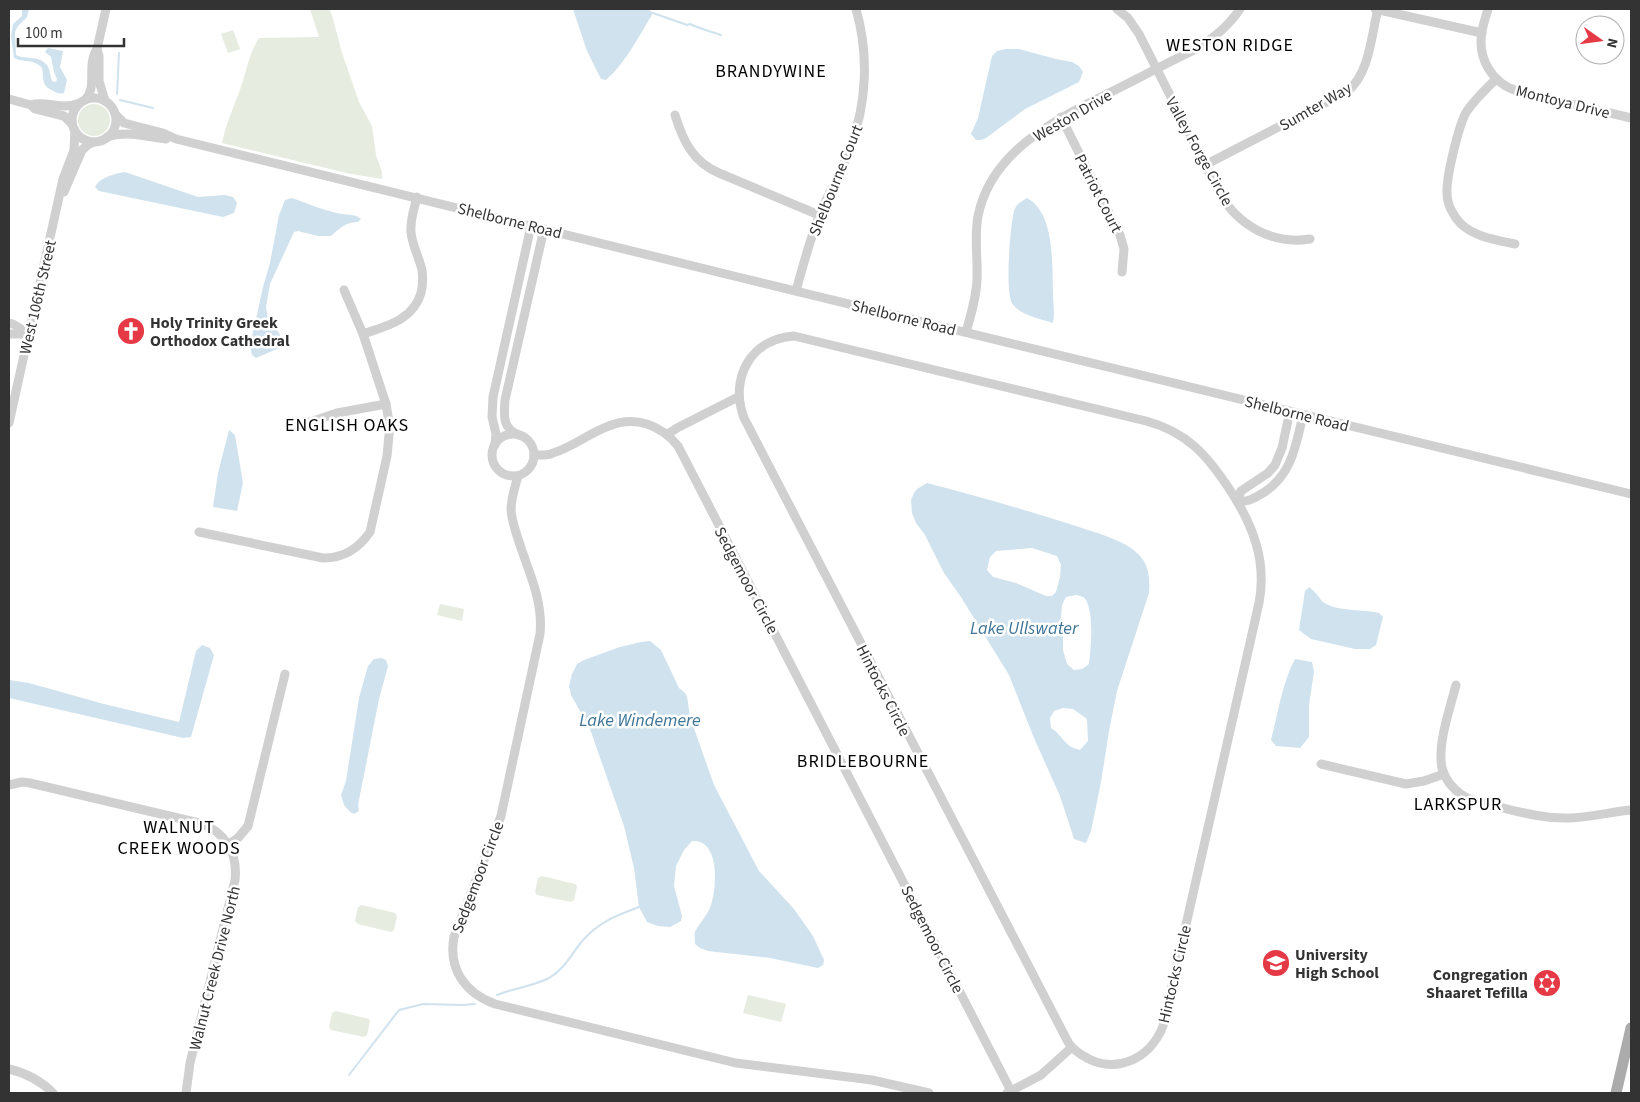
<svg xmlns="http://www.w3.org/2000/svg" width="1640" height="1102" font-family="'Source Sans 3',sans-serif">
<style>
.green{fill:#e6ecdf}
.water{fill:#cfe2ee;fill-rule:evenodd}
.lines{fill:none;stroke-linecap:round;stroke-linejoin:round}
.stream{stroke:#cfe2ee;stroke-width:2}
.minor{stroke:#d0d0d0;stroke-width:9}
.major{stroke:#ababab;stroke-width:11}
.labels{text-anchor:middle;stroke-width:5;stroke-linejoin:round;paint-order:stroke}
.street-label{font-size:16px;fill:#333;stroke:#fff}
.poi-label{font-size:16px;font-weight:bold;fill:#333;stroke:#fff;text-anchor:start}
.neighbourhood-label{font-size:18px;letter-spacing:1px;fill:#000;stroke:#fff}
.water-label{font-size:18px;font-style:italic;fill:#3f7597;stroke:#fff}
</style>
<rect width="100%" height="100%" fill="#fff"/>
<g class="green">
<path d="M310,9h19l3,6 10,38 17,49 13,24 4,29 6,17v7l-31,-5 -129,-31c4,-19 11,-35 18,-53 6,-17 9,-37 19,-52l60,-1z"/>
<polygon points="233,30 240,49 228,53 221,34"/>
<circle cx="94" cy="120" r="16"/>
<polygon points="440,604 464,609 462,621 437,615"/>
<polygon points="542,876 575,884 577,886 574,900 571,902 537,895 535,892 538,878"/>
<polygon points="362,905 395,913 397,916 394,930 391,932 358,924 355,921 358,907"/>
<polygon points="748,995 786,1004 781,1022 743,1013"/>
<polygon points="336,1011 369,1019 370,1021 367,1035 364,1037 331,1030 329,1027 332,1013"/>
</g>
<g class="water">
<path d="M22,9h7l-2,8 -9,9 -3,6 1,23c10,5 23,0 31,10 3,4 3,11 5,16l4,1 1,-3 -3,-7 -3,-15 -6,-5 3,-4 15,3 -3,16 7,13 -3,13c-5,1 -8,0 -12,-3 -11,-4 -8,-13 -10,-22 -9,-10 -18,-5 -28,-10l-3,-22 2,-12 9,-8z"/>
<path d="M573,9h75l5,4c-14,23 -27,49 -47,67l-5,-1 -14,-28z"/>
<polygon points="1006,49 1019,49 1056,59 1072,62 1079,66 1083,72 1079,82 1025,109 986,138 981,140 976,140 971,134 978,118 992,56 997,51"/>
<path d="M125,172l73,25 27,-2 8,2 4,6 -3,10 -11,4 -124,-26 -4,-4c5,-10 19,-13 30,-15z"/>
<path d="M292,198c17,6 33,13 50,16 6,1 14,0 19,5l-3,3c-12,0 -18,6 -27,14h-13l-20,-5 -4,1 -24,52 -4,23 2,11 9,11 6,12 -4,7 -23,10 -4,-3 -2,-9 13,-59 7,-24 9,-48 6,-15z"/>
<path d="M1027,198c28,15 25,66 26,94 0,11 2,20 0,31 -13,-4 -34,-8 -41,-20 -7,-12 -2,-76 2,-92 2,-7 7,-9 13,-13z"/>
<polygon points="229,430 235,435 243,483 237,511 213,507 218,473"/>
<path d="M927,483c51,13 102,28 152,44 17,6 46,13 59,27 11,10 12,24 11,39l-32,98 -8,40 -8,51 -10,49 -5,12 -12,-4 -14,-43 -26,-58 -25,-63 -48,-78 -17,-24 -19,-38 -9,-12 -4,-10 -1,-13 3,-7 3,-4zM1032,548l25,8 4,9 -1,12 -4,15 -4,4h-6l-30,-13 -23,-6 -6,-7 3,-13 6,-6zM1076,595c4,1 8,1 10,5 8,15 5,47 3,64l-7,5 -8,1 -7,-6 -4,-14v-19l-2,-14 1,-12 4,-8zM1063,708l10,1 14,10 1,22 -8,9c-16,-3 -16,-14 -29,-22l-1,-10 4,-7z"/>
<path d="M1309,587c7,5 10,11 14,15 15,10 39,7 56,11l4,4 -7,28 -6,4h-15l-44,-10 -12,-9 6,-39z"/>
<path d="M650,641l11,9 18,38 5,4 3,4 3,21 24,68 45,86 35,38 19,27 11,24 -1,5 -5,3 -48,-10 -62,-7 -8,-3 -5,-4c0,-4 -1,-9 0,-12 4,-9 13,-17 16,-27 6,-19 9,-66 -19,-64l-8,9 -8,16 -2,20 8,30 -1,5 -11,6 -12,-1 -11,-4 -8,-15 -5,-39 -10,-42 -34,-97 -19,-34 -2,-9 3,-12 5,-10 7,-4 36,-13 21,-5z"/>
<polygon points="202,645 210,648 214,655 191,737 183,738 9,698 9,680 29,683 104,704 179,722 196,651"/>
<polygon points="381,658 386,660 388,666 379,699 358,805 359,811 354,814 350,812 344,805 341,795 346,781 359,698 368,666 374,659"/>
<path d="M1295,659l17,3 2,10 -5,33v32l-9,11 -24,-2 -5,-6c7,-26 11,-57 24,-81z"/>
</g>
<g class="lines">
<g class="stream">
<path d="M653,13l34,12 3,-1c8,4 22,8 31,11"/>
<polyline points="117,94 119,53"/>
<polyline points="120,100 153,108"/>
<path d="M497,995c17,-7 37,-9 52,-17 16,-9 23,-25 34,-38 17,-19 33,-24 56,-33"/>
<polyline points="349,1075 399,1010 423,1004 463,1005 475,1004"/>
</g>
<g class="minor">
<path d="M1117,9l11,9 11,16 81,160c19,32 53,51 90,45"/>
<polyline points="1375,9 1482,33"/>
<path d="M1488,9c-2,7 -5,15 -6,23 -5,26 10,51 35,59l114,27"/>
<path d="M1496,79c-10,10 -21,20 -29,32 -8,12 -21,67 -20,82 0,11 6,23 14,31 14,13 36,16 54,20"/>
<circle cx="94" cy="120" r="22"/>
<polyline points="9,99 31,105 35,109 47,112 64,116 72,124"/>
<path d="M85,100c13,-13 1,-34 12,-51"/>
<polyline points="105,101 99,81 99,56 97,49 106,9"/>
<path d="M31,105c16,-5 30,6 49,-2"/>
<polyline points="115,114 124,123 163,133 176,139 742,278 1631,494"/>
<path d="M675,115c8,26 18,47 44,58l100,42"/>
<polyline points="1061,117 1120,235 1124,249 1122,272"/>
<path d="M107,137c21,-7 38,0 59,2"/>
<path d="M1205,165l143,-74c22,-19 23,-55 30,-82"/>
<polyline points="64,192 82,150 89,144 94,142"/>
<path d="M796,291c7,-26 14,-52 24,-77 9,-23 22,-43 30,-66 17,-44 19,-94 6,-139"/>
<polyline points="9,323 13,324 29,334"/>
<path d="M966,332c5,-17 10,-34 11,-52 1,-22 -3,-43 1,-64 13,-65 77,-96 131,-123 28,-14 56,-29 85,-43 19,-11 34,-23 46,-41"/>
<polyline points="9,334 28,334"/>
<path d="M363,334c24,-8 50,-14 58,-41 2,-8 2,-15 1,-23 -3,-13 -10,-25 -11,-38 -1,-12 3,-23 6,-35"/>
<path d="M794,336l352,85c41,11 61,34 84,69 23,35 37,71 29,113l-96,423c-13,34 -50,50 -81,29 -6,-4 -11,-7 -14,-13l-324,-624c-15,-40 7,-79 50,-82z"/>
<polyline points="9,423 63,179 74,150 75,130"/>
<polyline points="298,426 337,413 386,404"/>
<polyline points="668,434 677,428 738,397"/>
<circle cx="513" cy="455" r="21"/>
<path d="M519,435c-17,-7 -15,-19 -14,-35l39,-171"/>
<polyline points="495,445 496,434 492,417 493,397 531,226"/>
<path d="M534,455c6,0 13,1 19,-2 20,-6 36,-20 56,-27 26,-11 52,-1 69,20l333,645"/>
<path d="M518,476c-3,11 -7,22 -7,34 1,13 6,25 10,38 10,29 22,55 19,86l-39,182 -47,121c-6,32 11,56 41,67l241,59 136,17 57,13"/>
<path d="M1237,501c13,1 15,-2 26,-8 29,-18 33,-48 40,-78"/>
<polyline points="1237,501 1241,491 1268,473 1275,465 1282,448 1290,411"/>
<path d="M199,532l124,26c21,0 35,-9 47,-26l17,-76 2,-21v-13l-3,-18 -23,-70 -19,-44"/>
<path d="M1456,685c-6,23 -19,60 -14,83 3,11 11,21 20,27 10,7 22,8 33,11 25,6 49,13 75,12 21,-1 41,-6 61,-8"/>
<polyline points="1321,764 1406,784 1424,781 1444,774"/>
<path d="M9,785l13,-3 8,1 169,40c26,8 39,30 36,57l-45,183 -4,30"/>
<polyline points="229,844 238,838 248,826 285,674"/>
<path d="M9,1069c17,4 31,11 44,24"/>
<polyline points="1007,1093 1041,1075 1071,1048"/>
</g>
<polyline class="major" points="1616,1093 1631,1028"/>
</g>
<defs>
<symbol id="church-disc" viewBox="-11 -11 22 22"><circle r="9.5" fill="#e63946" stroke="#fff"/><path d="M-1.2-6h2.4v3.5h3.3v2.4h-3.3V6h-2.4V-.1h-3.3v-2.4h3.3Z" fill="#fff"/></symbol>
<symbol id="school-disc" viewBox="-11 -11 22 22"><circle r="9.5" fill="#e63946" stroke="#fff"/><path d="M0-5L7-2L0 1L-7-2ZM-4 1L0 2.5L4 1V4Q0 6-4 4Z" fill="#fff"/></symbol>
<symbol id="synagogue-disc" viewBox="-11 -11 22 22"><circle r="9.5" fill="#e63946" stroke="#fff"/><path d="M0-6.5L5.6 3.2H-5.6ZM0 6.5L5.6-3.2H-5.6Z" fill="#fff"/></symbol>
</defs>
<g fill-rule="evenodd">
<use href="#church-disc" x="115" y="315" width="32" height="32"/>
<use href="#school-disc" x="1260" y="947" width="32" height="32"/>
<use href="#synagogue-disc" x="1531" y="967" width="32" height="32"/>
</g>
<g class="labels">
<g class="street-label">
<text transform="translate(1563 101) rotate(14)" y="6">Montoya Drive</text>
<text transform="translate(1315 106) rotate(-30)" y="6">Sumter Way</text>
<text transform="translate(1072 115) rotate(-30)" y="6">Weston Drive</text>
<text transform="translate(1200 151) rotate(61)" y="6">Valley Forge Circle</text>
<text transform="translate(835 180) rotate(-68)" y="6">Shelbourne Court</text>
<text transform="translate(1099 193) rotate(63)" y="6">Patriot Court</text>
<text transform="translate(510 220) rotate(14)" y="6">Shelborne Road</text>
<text transform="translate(37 297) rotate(-77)" y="6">West 106th Street</text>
<text transform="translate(904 317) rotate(14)" y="6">Shelborne Road</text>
<text transform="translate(1297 413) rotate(14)" y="6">Shelborne Road</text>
<text transform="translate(747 580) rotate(62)" y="6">Sedgemoor Circle</text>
<text transform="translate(884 690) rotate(63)" y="6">Hintocks Circle</text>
<text transform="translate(477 877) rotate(-69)" y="6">Sedgemoor Circle</text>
<text transform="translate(933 939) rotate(63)" y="6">Sedgemoor Circle</text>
<text transform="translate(214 968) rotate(-76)" y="6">Walnut Creek Drive North</text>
<text transform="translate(1174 974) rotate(-77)" y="6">Hintocks Circle</text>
</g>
<g class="poi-label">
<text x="150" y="328">Holy Trinity Greek<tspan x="150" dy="18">Orthodox Cathedral</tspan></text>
<text x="1295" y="960">University<tspan x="1295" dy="18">High School</tspan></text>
<text x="1528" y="980" text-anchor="end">Congregation<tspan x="1528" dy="18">Shaaret Tefilla</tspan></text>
</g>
<g class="neighbourhood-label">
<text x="1230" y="51">WESTON RIDGE</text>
<text x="771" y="77">BRANDYWINE</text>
<text x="347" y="431">ENGLISH OAKS</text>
<text x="863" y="767">BRIDLEBOURNE</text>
<text x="1458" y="810">LARKSPUR</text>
<text x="179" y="833">WALNUT<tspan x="179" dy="21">CREEK WOODS</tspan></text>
</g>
<g class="water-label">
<text x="1024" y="634">Lake Ullswater</text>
<text x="640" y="726">Lake Windemere</text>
</g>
</g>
<rect width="1640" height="1102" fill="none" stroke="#333333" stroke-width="20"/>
<g transform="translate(1600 40) rotate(104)"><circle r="24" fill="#ffffff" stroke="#adadad"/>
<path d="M0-4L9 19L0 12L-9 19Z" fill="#e63946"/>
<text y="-8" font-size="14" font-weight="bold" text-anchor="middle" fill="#333333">N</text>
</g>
<path d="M18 38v8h106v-8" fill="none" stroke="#333333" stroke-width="2.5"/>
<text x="25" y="38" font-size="15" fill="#333333" stroke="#ffffff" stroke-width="4" paint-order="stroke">100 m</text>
</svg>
